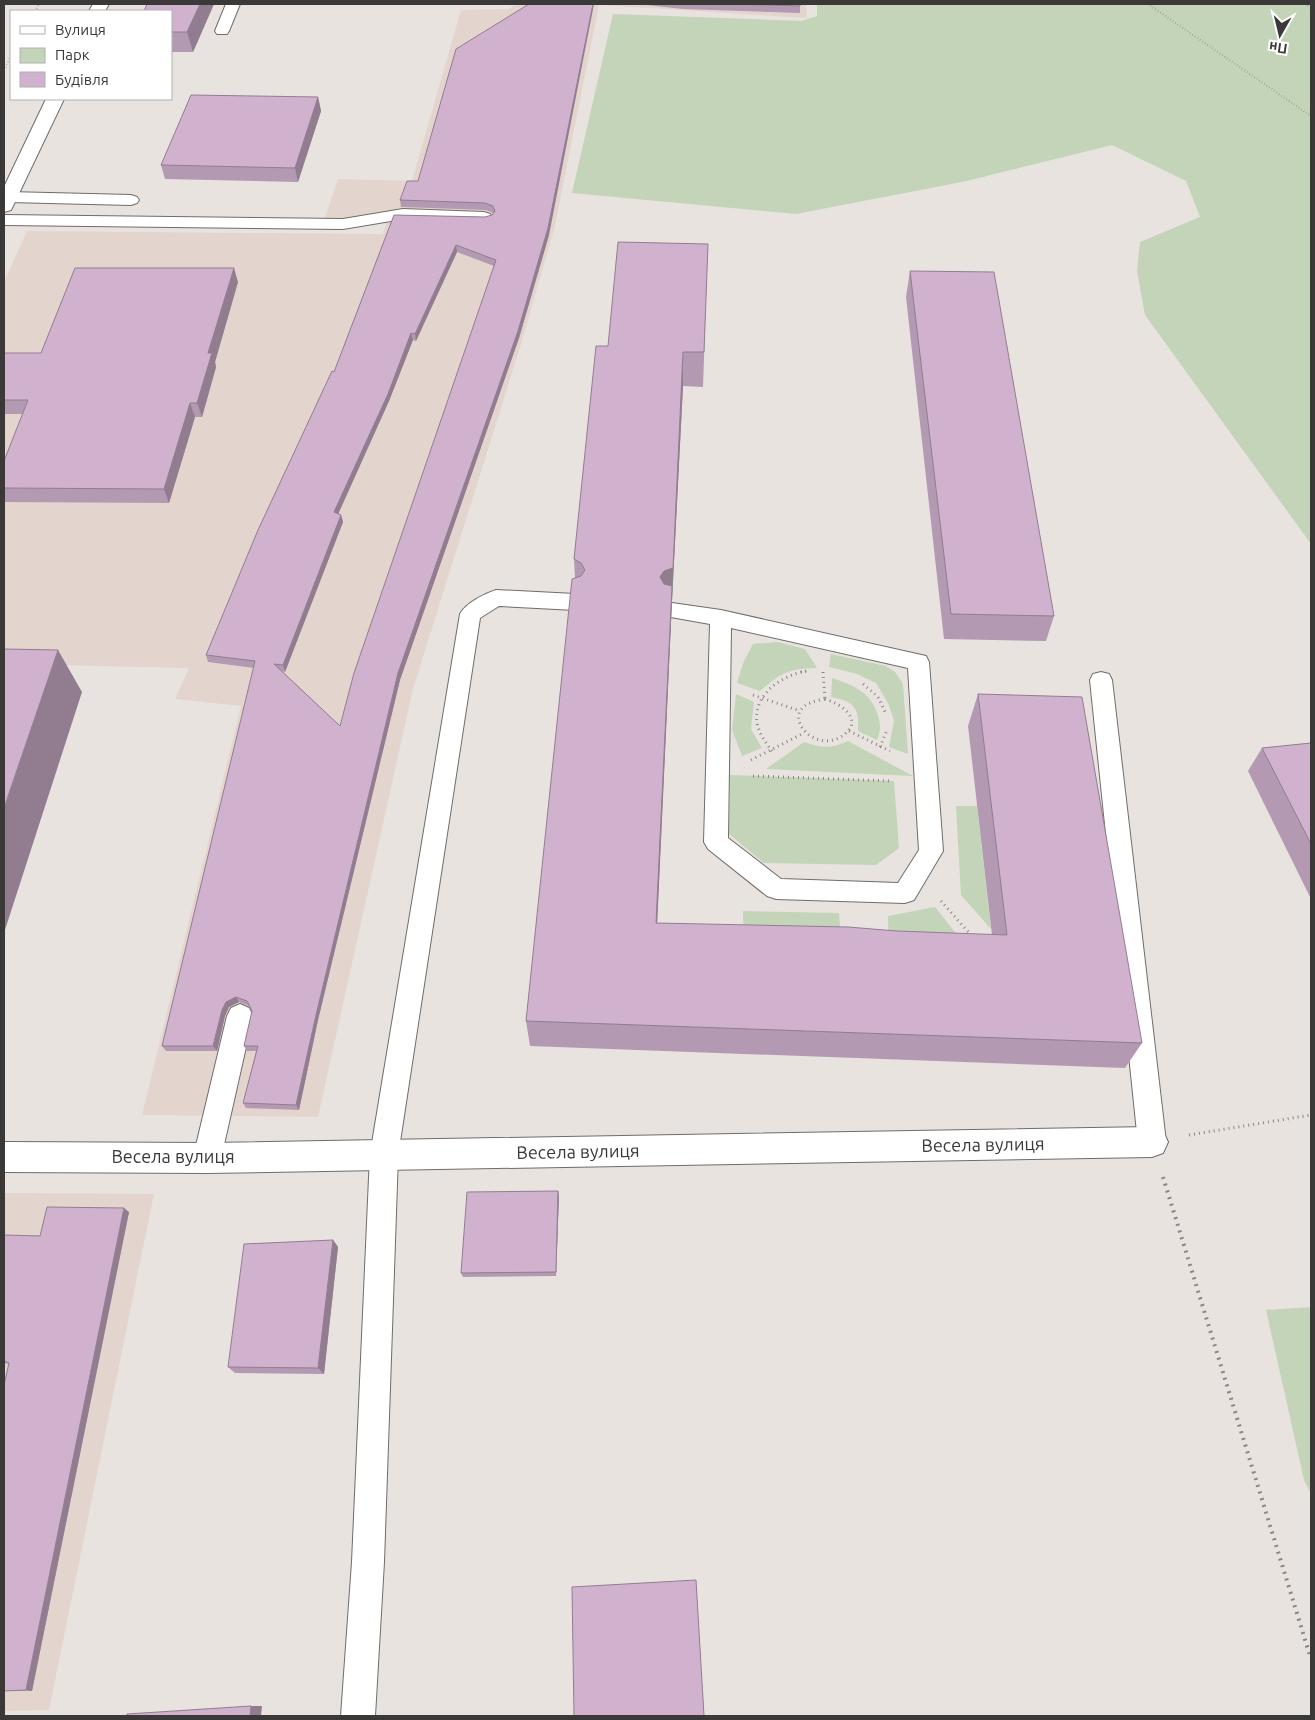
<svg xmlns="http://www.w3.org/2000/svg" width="1315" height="1720" font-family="Ubuntu,sans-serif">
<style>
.built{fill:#e3d5ce}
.green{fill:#c3d4b8}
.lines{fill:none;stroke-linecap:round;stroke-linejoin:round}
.service-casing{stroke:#716c69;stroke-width:2}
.minor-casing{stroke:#716c69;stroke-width:2}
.path-far3{stroke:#8b8786;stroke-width:2;stroke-dasharray:0.5 2.5;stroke-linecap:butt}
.path-far2{stroke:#8b8786;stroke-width:2.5;stroke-dasharray:1 3;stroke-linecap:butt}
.path-far1{stroke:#8b8786;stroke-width:3;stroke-dasharray:1 4;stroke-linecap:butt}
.path{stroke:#8b8786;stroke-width:4;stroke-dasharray:2 5;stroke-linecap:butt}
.service{fill:#fff;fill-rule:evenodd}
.minor{fill:#fff;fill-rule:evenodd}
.wall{fill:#b399b1;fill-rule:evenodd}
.shaded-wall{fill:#927d90}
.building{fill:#d0b2ce;stroke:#927d90;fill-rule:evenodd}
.labels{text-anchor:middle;stroke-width:5;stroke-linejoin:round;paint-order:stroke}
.street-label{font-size:18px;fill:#3b3938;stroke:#fff}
</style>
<rect width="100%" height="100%" fill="#e9e3e0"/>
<g class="built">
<polygon points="517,4 806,4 807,18 599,5 554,230 521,344 413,689 318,1117 142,1115 241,706 175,699 189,668 4,664 4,282 27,231 383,234 387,220 325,218 338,179 412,181 461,10 508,9"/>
<polygon points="4,1193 154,1194 49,1710 4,1711"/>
</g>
<g class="green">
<polygon points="817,4 1311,4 1311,544 1145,315 1137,271 1140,242 1200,217 1186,181 1112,145 967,181 796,214 572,193 613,14 801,21 817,16"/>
<path d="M777,642l28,7 12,19c-29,1 -35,4 -57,23l-23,-8 7,-22 9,-17z"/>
<polygon points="831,654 886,666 895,672 903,684 908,754 889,747 894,720 888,703 876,683 857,674 829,667"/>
<path d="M832,678c20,7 38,13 45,35 4,11 4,17 0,27l-19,-9c2,-24 -5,-30 -27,-34z"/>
<polygon points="736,694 754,702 751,729 762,748 742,756 732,730"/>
<path d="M848,741l65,35 -147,-7 38,-27c18,6 26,7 44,-1z"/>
<polygon points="730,775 894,781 899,848 876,865 764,863 729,834"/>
<polygon points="956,806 977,806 991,929 961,895"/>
<polygon points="935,907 979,962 889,959 888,916"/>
<polygon points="743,911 839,913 842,954 744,953"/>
<polygon points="1311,1307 1311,1494 1304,1480 1266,1310"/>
</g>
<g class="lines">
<defs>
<g id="service">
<polygon points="226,4 240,4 229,31 227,34 217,34 215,31"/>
<polygon points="8,192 131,195 137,197 139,200 137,203 131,205 8,202 4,201 4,193"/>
<polygon points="403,209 484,212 490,214 492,217 490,220 484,222 403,219 343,229 4,225 4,215 343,219"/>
<path d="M496,590l79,4 7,3 3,5 -3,5 -7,3 -76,-4 -19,12 -82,537 -14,407 -9,154h-34l11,-154 18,-407 90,-541c6,-11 24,-20 36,-24z"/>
<path d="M672,603l49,7 205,46 3,6 14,189 -29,49 -9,3 -129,-4 -9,-3 -59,-47 -4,-7 6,-218 -45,-8 -3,-5 3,-5zM731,628l177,40 11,182 -21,33 -117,-4 -53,-41z"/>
<polygon points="1101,672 1109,674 1112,680 1166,1142 1162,1151 1152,1155 1142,1151 1138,1142 1090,680 1093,674"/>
<polygon points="240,1004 249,1008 253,1016 221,1158 217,1167 207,1171 197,1167 193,1158 227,1016 231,1008"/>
</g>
<g id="minor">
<polygon points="93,4 109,4 105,11 89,11"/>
<polygon points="46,99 64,99 13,206 11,210 4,212 4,187"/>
<polygon points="1152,1127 1163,1131 1168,1142 1163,1153 1152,1157 207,1173 4,1172 4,1142 207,1143"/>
</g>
</defs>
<use href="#service" class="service-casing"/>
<use href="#minor" class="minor-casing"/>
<g class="path-far3">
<polyline points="1148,4 1311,116"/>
<polyline points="1305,4 1311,8"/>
<polyline points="35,11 39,4"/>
<polyline points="4,70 11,56"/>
</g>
<polyline class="path-far2" points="801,672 807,671"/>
<g class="path-far1">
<polyline points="823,672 825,699"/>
<polyline points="863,684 878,697 886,714"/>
<polyline points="753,695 800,711"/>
<path d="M825,699c14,4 38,19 21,34 -28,25 -67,-17 -36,-30 4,-2 10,-3 15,-4z"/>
<polyline points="849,731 890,751"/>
<polyline points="880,747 887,730"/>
<path d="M772,751c-6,-8 -13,-17 -15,-28 -4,-29 25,-48 50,-52"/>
<polyline points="751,760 804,733"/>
<polyline points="753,776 892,781"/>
<polyline points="941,901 971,935"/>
<polyline points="1189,1135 1311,1115"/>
</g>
<polyline class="path" points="1163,1177 1311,1659"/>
<use href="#service" class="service"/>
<use href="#minor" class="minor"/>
</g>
<g class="wall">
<polygon points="214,4 193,52 171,52 171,11"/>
<polygon points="638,4 800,4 800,13 683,9"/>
<path d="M456,49l93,186 -30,103 -119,342 -82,340 -19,90 -53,-2 -3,-5 13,-52h-9l-3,-5 8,-35 -3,-5 -10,-4 -10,5 -4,9 -8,35h-51l-4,-5 92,-378 -46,-6 -2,-7 128,-283 60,-157 91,2 7,-2 1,-2 -7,-3 -85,-3 -1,-7 18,-19zM457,252l37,14 -154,460 -58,-55 3,1 58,-150 -2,-7 -3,-2 51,-112 24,-61 3,1z"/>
<polygon points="318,97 321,111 298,182 165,179 161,165"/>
<polygon points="708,244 703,387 683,386 672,601 657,923 992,935 968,726 978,694 1142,1043 1125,1068 530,1046 526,1021 575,578 574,559 608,346"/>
<polygon points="910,271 1054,616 1046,641 944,639 906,297"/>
<polygon points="238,282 215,362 216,367 202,417 195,417 169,503 4,502 4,461 23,414 4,414 4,353 41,353"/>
<polygon points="1311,743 1311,899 1248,771 1262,748"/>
<polygon points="559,1195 556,1276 463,1277 461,1273"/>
<polygon points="129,1212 32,1691 4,1691 4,1385 9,1364 4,1363 4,1235 40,1236"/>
<polygon points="333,1240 338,1247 324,1374 235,1373 228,1367"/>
</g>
<g class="shaded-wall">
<polygon points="200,4 214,4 193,52 187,32"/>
<polygon points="593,4 594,4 549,235 519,338 400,680 318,1020 299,1110 296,1105 316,1015 398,673"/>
<polygon points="318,97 321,111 298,182 295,168"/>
<polygon points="456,245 457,252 416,341 415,334"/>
<polygon points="234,268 238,282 215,362 216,367 202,417 197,403 208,353"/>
<polygon points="411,333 413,340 389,401 336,519 334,512"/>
<polygon points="683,352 683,386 672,601 656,950 660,577 664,571"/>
<polygon points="190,403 195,417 169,503 164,489"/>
<polygon points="341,515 343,522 285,672 283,665"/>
<polygon points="58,650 82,692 4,933 4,808"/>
<polygon points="236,997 239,1002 229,1007 225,1016 217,1051 213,1046 222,1010 226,1002"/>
<polygon points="558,1191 559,1195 556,1276 556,1272"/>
<polygon points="124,1208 129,1212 32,1691 26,1690"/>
<polygon points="333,1240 338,1247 324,1374 318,1368"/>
<polygon points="251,1706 262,1706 261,1716 250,1716"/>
</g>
<g class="building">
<polygon points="147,4 200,4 187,32 171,32 171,11 144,11"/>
<path d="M529,4h64l-45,224 -30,103 -120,342 -82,342 -20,90 -53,-2 15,-57h-14l8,-35 -5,-10 -11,-4 -10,5 -4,8 -9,36h-51l93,-385 -49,-6 52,-125 74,-159 2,1 60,-157 91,2 7,-2 3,-4 -2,-5 -8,-3 -85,-3 7,-19h11l38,-132zM456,245l40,15 -142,413 -14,53 -66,-62 9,1 58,-150 -7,-3 54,-118 23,-61 4,1z"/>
<polygon points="735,4 800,4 800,6"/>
<polygon points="191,95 318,97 295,168 161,165"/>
<polygon points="618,242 708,244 704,352 683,352 673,568 664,571 660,577 664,584 672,586 656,923 848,927 897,931 1007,935 978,694 1082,697 1142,1043 526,1021 572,579 581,576 585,570 581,563 574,559 596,346 608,346"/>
<polygon points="75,268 234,268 208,353 212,353 197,403 190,403 164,489 4,488 4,461 28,400 4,400 4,353 41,353"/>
<polygon points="910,271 994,272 1054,616 951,614"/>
<polygon points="4,649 58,650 4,808"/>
<polygon points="1311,743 1311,844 1262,748"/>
<polygon points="558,1191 556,1272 461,1273 467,1192"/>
<polygon points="47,1207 124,1208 26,1690 4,1691 4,1385 9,1363 4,1361 4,1235 40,1236"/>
<polygon points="333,1240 318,1368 228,1367 244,1244"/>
<polygon points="696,1580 704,1716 574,1716 572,1587"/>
<polygon points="251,1706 250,1716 126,1716 127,1714"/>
</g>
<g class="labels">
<g class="street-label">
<text transform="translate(983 1145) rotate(-1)" y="6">Весела вулиця</text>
<text transform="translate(578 1152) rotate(-1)" y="6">Весела вулиця</text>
<text x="173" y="1163">Весела вулиця</text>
</g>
</g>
<rect width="1315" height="1720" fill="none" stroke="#3b3938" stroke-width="10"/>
<rect x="10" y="10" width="162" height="90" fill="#ffffff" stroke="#b1b0af"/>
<rect x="20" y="26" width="25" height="8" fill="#ffffff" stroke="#b1b0af"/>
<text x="55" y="35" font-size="15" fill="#3b3938">Вулиця</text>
<rect x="20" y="48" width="25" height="15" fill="#c3d4b8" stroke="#b1b0af"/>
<text x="55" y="60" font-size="15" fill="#3b3938">Парк</text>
<rect x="20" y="72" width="25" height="15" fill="#d0b2ce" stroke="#b1b0af"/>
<text x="55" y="85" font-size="15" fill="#3b3938">Будівля</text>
<g transform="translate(1280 35) rotate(188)" stroke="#ffffff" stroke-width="4" paint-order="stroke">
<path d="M0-4L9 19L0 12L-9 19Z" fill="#3b3938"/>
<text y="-8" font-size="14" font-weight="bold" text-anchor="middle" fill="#3b3938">Пн</text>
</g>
</svg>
